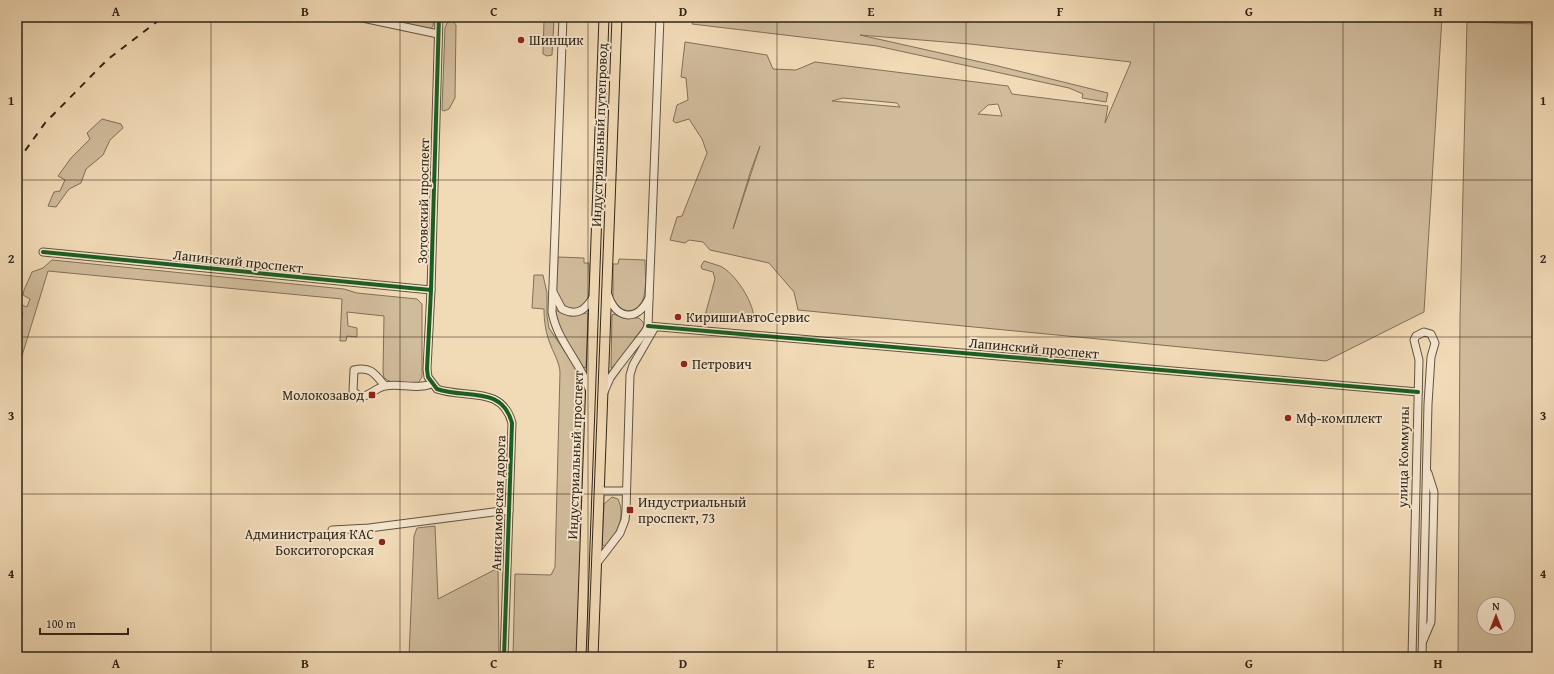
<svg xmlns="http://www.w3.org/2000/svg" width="1554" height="674" font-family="'Gentium Book Plus',serif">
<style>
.green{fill:#d0bb9b;stroke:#807058;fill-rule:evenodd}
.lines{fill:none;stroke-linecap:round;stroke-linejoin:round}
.minor-casing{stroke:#61523e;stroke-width:9}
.major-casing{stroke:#312516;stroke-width:11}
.minor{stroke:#f6e7d0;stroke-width:7}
.major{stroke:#f1dab6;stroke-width:9}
.rail{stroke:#312516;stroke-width:2;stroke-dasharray:7 7;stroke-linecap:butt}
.cycleway-casing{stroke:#f6e7d0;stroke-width:6}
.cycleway{stroke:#1b5e20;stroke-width:4}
.grid{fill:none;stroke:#312516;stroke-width:1;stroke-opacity:0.55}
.poi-dot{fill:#8f2418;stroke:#f6e7d0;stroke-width:1.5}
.labels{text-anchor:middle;stroke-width:3.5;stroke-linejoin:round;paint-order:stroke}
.poi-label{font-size:14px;fill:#312516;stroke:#f6e7d0;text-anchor:start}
.street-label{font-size:14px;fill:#312516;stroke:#f6e7d0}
.neatline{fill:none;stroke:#312516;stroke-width:1.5}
.grid-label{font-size:13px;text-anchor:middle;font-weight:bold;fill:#312516}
</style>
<rect width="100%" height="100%" fill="#f1dab6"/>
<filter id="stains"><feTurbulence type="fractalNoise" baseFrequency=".005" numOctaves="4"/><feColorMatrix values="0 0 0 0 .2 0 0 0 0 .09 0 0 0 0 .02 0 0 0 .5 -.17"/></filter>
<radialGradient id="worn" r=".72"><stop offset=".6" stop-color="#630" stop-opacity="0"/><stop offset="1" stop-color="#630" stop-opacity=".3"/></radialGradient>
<g class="green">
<polygon points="370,17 434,17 433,26 430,30"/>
<polygon points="520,17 554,19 552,55 547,56 543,54 544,20"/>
<path d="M695,17h747l-18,295 -98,49 -528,-51 -4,-18 -25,-29 -59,-13 -7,-8 -14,-2 -4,3 -15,-3 7,-23 5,-1 25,-63 -5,-14 -13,-20 -13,4 -3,-2 4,-16 11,-5 -2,-22 -5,-1 4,-35 82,13 6,14 23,1 19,-8 193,24 4,8 96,12 -3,17 26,-61 -161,-18 -110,-9 134,30 114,28 -2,9 -24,-4 1,-4 -14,-6 -192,-42 -185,-22zM843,98l54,5 3,4 -68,-6zM998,104l4,12 -24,-2 10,-9zM760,146l-27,83 18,-59z"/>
<polygon points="452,20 456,25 455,98 449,109 444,111 442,110 445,28 447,23"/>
<path d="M1467,22l70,2v633h-79l2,-339zM1484,604h24v24h-24z"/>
<polygon points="102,119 121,124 123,128 110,140 103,155 86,169 81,183 69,189 56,207 48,206 54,192 60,191 65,180 58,176 71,158 90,139 87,133"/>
<path d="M558,257l26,1v5h5c0,11 2,24 -1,35 -4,18 -27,12 -31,-3 -2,-9 1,-28 1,-38z"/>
<path d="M619,259l26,1c0,17 6,56 -22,50l-10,-10v-36h5z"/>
<polygon points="52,260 344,289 357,293 417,299 422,304 422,377 418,383 391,382 384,378 383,372 384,316 347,312 348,326 357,328 357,337 347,336 346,341 340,341 342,299 48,271 17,372 17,323 20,323 23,313 17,310 19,304 27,307 30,299 23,295 24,290 32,272 43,268"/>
<path d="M704,261c5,2 11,3 16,5 15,7 33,35 34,52l-5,4h-19l-7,-5 -19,2 11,-40 -2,-7 -11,-3 -1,-3z"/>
<path d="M534,275h9l4,18v23l2,12 33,49 4,11 -9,269h-64l2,-83 36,1 4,-8 5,-195c-1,-10 -5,-16 -9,-26 -5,-12 -7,-24 -7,-37l-12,-1z"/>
<polygon points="555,310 570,316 586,313 588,314 586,368 583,367 558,331 553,311"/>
<polygon points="613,314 624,318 639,318 643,322 644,326 615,366 611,368 612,315"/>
<path d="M612,497l6,2c8,18 -1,33 -11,48l-3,-1 -2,-2 2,-40z"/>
<polygon points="435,526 438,599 498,568 499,657 409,657 414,536 417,528"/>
</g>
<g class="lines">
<defs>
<g id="minor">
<polyline points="358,17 438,34"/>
<path d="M439,17l-8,273 -4,79 1,8 9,12c28,10 65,-4 75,34l-8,234"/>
<path d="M563,17l-11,295c5,29 28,49 37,77"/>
<polyline points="43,252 431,290"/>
<path d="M553,292l9,17c16,8 24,0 32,-13"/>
<path d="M608,295c8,24 29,28 41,3"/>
<polyline points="648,326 1418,392"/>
<path d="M385,386c-10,-12 -14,-20 -31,-16l-1,21 7,6c10,-1 17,-10 25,-11 16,-3 29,4 47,-2"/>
<polyline points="604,392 610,378 618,367 645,332 648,326 660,17"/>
<polyline points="599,491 626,491"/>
<polyline points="332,530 369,528 509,510"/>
<polyline points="597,563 620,533 625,520 626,510 630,375 633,365 655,327"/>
<polyline points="1423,641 1431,622 1434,492 1428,473"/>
<polyline points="1412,657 1419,360 1414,340 1416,336 1424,332 1431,334 1435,343 1431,357 1428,404 1422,657"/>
</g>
<g id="major">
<polyline points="581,657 604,17"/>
<polyline points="593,657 617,17"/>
</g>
</defs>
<use href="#minor" class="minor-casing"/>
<use href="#major" class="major-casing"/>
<use href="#minor" class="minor"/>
<use href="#major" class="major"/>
<polyline class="rail" points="17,162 45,123 107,60 163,17"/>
<defs>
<g id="cycleway">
<path d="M439,17l-8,273 -4,79 1,8 9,12c28,10 65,-4 75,34l-8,234"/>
<polyline points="43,252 431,290"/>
<polyline points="648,326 1418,392"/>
</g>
</defs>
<use href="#cycleway" class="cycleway-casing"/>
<use href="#cycleway" class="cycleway"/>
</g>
<path class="grid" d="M211,17v640M400,17v640M588,17v640M777,17v640M966,17v640M1154,17v640M1343,17v640M17,180h1520M17,337h1520M17,494h1520"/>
<g class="poi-dot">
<circle cx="521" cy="40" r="4"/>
<circle cx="678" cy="317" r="4"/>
<circle cx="684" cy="364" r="4"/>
<rect x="368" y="391" width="8" height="8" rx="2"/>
<circle cx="1288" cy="418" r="4"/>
<rect x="626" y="506" width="8" height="8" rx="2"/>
<circle cx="382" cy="542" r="4"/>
</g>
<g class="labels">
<g class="poi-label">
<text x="529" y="45">Шинщик</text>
<text x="686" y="322">КиришиАвтоСервис</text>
<text x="692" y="369">Петрович</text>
<text x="364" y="400" text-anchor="end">Молокозавод</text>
<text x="1296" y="423">Мф-комплект</text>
<text x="638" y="507">Индустриальный<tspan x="638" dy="16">проспект, 73</tspan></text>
<text x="374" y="539" text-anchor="end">Администрация КАС<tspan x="374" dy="16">Бокситогорская</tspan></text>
</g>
<g class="street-label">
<text transform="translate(599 135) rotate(-88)" y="5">Индустриальный путепровод</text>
<text transform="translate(423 201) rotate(-89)" y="5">Зотовский проспект</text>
<text transform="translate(238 261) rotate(6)" y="5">Лапинский проспект</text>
<text transform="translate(1034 348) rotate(5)" y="5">Лапинский проспект</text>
<text transform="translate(575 455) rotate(-88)" y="5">Индустриальный проспект</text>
<text transform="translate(1403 457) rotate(-89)" y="5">улица Коммуны</text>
<text transform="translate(498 503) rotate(-88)" y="5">Анисимовская дорога</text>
</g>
</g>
<rect width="1554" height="674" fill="none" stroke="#f1dab6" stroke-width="44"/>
<g transform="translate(1496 616)"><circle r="19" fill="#f6e7d0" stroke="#a79986"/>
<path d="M0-3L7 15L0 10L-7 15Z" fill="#8f2418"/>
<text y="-6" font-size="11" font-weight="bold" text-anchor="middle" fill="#312516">N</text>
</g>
<path d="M40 628v6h88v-6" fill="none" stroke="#312516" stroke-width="2"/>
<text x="46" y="628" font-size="12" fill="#312516" stroke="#f6e7d0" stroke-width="3" paint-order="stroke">100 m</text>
<rect x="22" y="22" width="1510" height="630" class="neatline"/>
<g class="grid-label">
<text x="116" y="16">A</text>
<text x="305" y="16">B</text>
<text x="494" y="16">C</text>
<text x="683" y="16">D</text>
<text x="871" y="16">E</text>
<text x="1060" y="16">F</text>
<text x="1249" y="16">G</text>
<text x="1438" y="16">H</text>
<text x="11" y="105">1</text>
<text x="1543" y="105">1</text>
<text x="11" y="263">2</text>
<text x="1543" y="263">2</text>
<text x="11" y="420">3</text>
<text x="1543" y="420">3</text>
<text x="11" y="578">4</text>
<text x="1543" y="578">4</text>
<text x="116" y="668">A</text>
<text x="305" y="668">B</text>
<text x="494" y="668">C</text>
<text x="683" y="668">D</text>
<text x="871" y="668">E</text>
<text x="1060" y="668">F</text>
<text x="1249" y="668">G</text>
<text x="1438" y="668">H</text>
</g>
<rect width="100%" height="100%" filter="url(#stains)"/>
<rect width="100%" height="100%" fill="url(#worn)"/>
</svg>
